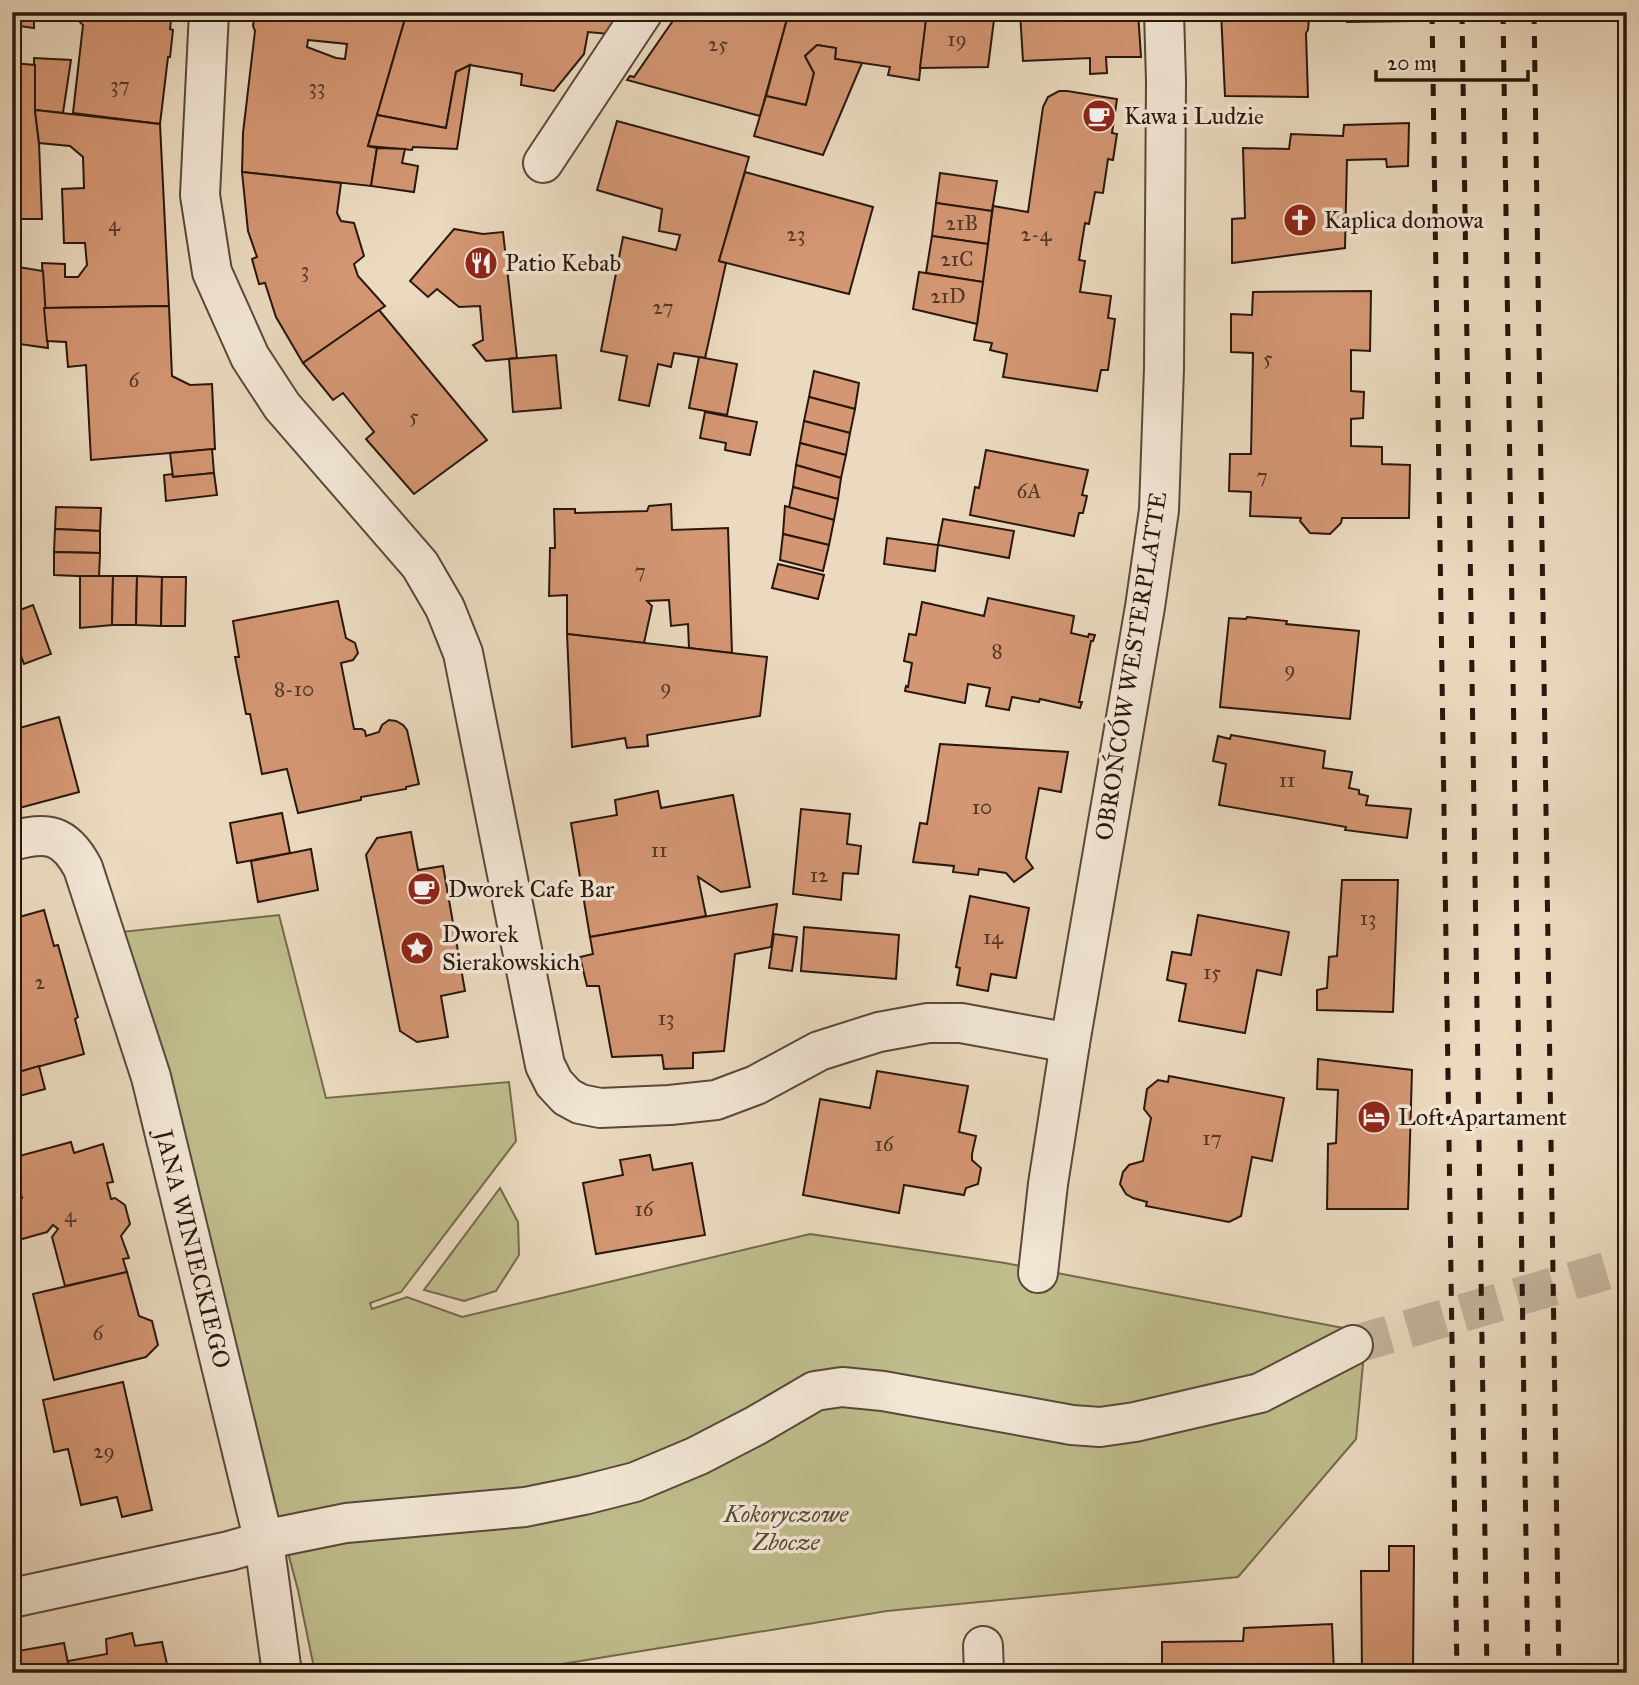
<svg xmlns="http://www.w3.org/2000/svg" width="1639" height="1685" font-family="'IM FELL Great Primer',serif">
<style>
.green{fill:#bfbd8c;stroke:#746a4d;stroke-width:2}
.building{fill:#d49673;stroke:#28170e;stroke-width:2;fill-rule:evenodd}
.lines{fill:none;stroke-linecap:round;stroke-linejoin:round}
.street-tunnel{stroke:#c4b39c;stroke-width:38;stroke-dasharray:38 19;stroke-linecap:butt}
.street-casing{stroke:#59483a;stroke-width:42}
.street{stroke:#f2e7d5;stroke-width:38}
.rail{stroke:#28170e;stroke-width:5;stroke-dasharray:12 12;stroke-linecap:butt}
.labels{text-anchor:middle;stroke-width:7;stroke-linejoin:round;paint-order:stroke}
.number-label{font-size:21px;fill:#533727}
.poi-label{font-size:24px;fill:#28170e;stroke:#f2e7d5;text-anchor:start}
.street-label{font-size:24px;fill:#28170e;stroke:#f2e7d5}
.park-label{font-size:24px;font-style:italic;fill:#554934;stroke:#f2e7d5}
</style>
<rect width="100%" height="100%" fill="#ebdabf"/>
<filter id="stains"><feTurbulence type="fractalNoise" baseFrequency=".00286" numOctaves="4"/><feColorMatrix values="0 0 0 0 .2 0 0 0 0 .09 0 0 0 0 .02 0 0 0 .5 -.17"/></filter>
<radialGradient id="worn" r=".72"><stop offset=".6" stop-color="#630" stop-opacity="0"/><stop offset="1" stop-color="#630" stop-opacity=".3"/></radialGradient>
<g class="green">
<polygon points="279,915 326,1098 509,1082 516,1141 401,1292 370,1303 372,1309 407,1297 462,1317 810,1234 1005,1263 1343,1328 1363,1364 1356,1439 1238,1577 887,1611 538,1668 535,1673 315,1673 298,1590 121,932"/>
<polygon points="500,1188 518,1222 519,1255 496,1291 464,1301 424,1290"/>
</g>
<g class="building">
<polygon points="12,12 34,12 34,28 12,25"/>
<polygon points="34,12 172,12 170,29 173,30 170,57 168,57 160,124 73,113 83,25 77,19 34,17"/>
<path d="M255,12h152l-39,134 9,2 -6,38 -129,-14 1,-39 12,-102 -2,-5zM308,40l39,4 -2,15 -9,-1 -29,-11z"/>
<polygon points="407,12 617,12 614,30 609,34 588,32 584,54 554,91 521,85 522,74 470,65 456,72 446,128 377,115"/>
<polygon points="679,12 789,12 760,116 627,80 630,76 634,77"/>
<polygon points="789,12 927,12 919,80 888,75 890,67 835,59 836,48 817,45 805,56 814,73 806,105 766,96"/>
<polygon points="927,12 995,12 988,67 920,68"/>
<polygon points="1020,12 1138,12 1141,57 1106,57 1107,73 1090,74 1090,58 1023,61"/>
<polygon points="1221,12 1347,12 1347,19 1309,19 1308,30 1306,33 1308,97 1225,96"/>
<polygon points="1347,12 1413,12 1413,21 1347,22"/>
<polygon points="817,45 836,48 835,59 862,63 823,155 754,136 766,96 806,105 814,73 805,56"/>
<polygon points="34,58 71,60 63,113 35,110"/>
<polygon points="12,63 35,65 35,110 39,143 42,219 12,219"/>
<polygon points="470,65 457,149 413,147 412,150 368,146 377,115 446,128 456,72"/>
<polygon points="1059,91 1067,91 1117,99 1112,133 1117,134 1113,160 1108,159 1103,193 1095,192 1089,224 1085,223 1079,260 1085,261 1080,292 1111,296 1108,318 1115,319 1108,370 1101,370 1097,391 1003,377 1007,354 990,350 992,343 974,340 977,324 993,206 1028,212 1043,107 1048,97"/>
<polygon points="35,110 160,124 169,306 44,308 42,263 65,264 65,277 78,277 87,265 85,243 64,243 62,189 84,188 83,157 70,146 39,143"/>
<polygon points="617,121 749,157 719,261 726,263 705,358 674,353 671,367 658,364 649,406 619,400 627,356 601,351 623,237 676,250 680,235 659,231 662,209 597,190"/>
<polygon points="1409,123 1408,166 1387,167 1386,159 1347,160 1345,248 1232,263 1232,219 1245,218 1243,148 1289,149 1291,134 1343,136 1344,125"/>
<polygon points="377,148 405,149 402,163 418,166 414,192 371,186"/>
<polygon points="242,172 341,183 337,213 341,221 354,223 364,256 354,264 358,276 385,306 303,363 276,317 265,283 259,284 252,259 257,257 248,231"/>
<polygon points="745,172 873,207 849,294 719,261"/>
<polygon points="940,173 997,181 992,211 936,203"/>
<polygon points="936,203 992,211 988,244 932,236"/>
<polygon points="454,229 483,234 503,232 517,358 486,361 473,345 483,340 480,306 459,307 437,289 428,297 410,281"/>
<polygon points="932,236 988,244 983,282 926,273"/>
<polygon points="12,266 43,271 48,348 12,343"/>
<polygon points="919,272 983,282 977,324 913,309"/>
<polygon points="1371,291 1370,351 1351,350 1351,391 1364,392 1363,418 1351,419 1351,446 1382,447 1382,464 1410,465 1409,518 1342,518 1341,523 1330,534 1310,533 1300,521 1301,518 1250,516 1251,492 1229,491 1230,454 1251,454 1253,353 1231,352 1231,314 1252,315 1253,292"/>
<polygon points="169,306 172,376 190,385 212,384 215,449 91,460 86,365 68,367 66,342 47,341 44,308"/>
<polygon points="379,310 487,440 414,494 366,439 374,432 343,393 333,400 303,363"/>
<polygon points="556,355 561,408 513,412 509,359"/>
<polygon points="699,357 737,364 727,415 689,408"/>
<polygon points="814,371 859,383 855,409 809,397"/>
<polygon points="809,397 855,409 850,433 804,421"/>
<polygon points="705,412 757,422 750,455 725,450 726,443 700,438"/>
<polygon points="804,421 850,433 846,455 800,443"/>
<polygon points="800,443 846,455 841,478 796,465"/>
<polygon points="212,449 214,473 173,477 170,453"/>
<polygon points="986,450 1088,470 1082,495 1087,496 1083,513 1079,513 1074,536 970,515 975,487 979,488"/>
<polygon points="796,465 841,478 838,499 793,487"/>
<polygon points="214,473 217,495 166,501 164,475 172,474 173,477"/>
<polygon points="793,487 838,499 834,520 789,508"/>
<polygon points="671,504 672,530 728,528 732,653 689,648 688,624 671,626 669,600 647,601 652,606 644,643 567,634 567,595 549,596 550,548 555,548 554,509 575,509 575,513 647,511 649,506"/>
<polygon points="785,506 834,520 829,545 783,534"/>
<polygon points="56,507 101,508 100,531 55,529"/>
<polygon points="943,519 1014,531 1009,558 938,545"/>
<polygon points="55,529 100,531 100,553 54,552"/>
<polygon points="783,534 829,545 823,571 780,560"/>
<polygon points="887,538 938,545 935,571 884,564"/>
<polygon points="54,552 100,553 99,577 54,575"/>
<polygon points="778,564 824,575 818,599 772,588"/>
<polygon points="80,576 113,576 112,625 80,628"/>
<polygon points="113,576 137,576 136,625 112,625"/>
<polygon points="137,576 162,577 161,626 136,625"/>
<polygon points="162,577 186,577 185,626 161,626"/>
<polygon points="988,598 1074,616 1071,633 1088,637 1089,634 1095,635 1093,641 1091,641 1079,702 1082,702 1080,708 1040,699 1039,702 1012,697 1009,710 986,706 990,688 968,684 965,703 905,691 906,686 908,687 912,663 904,661 909,634 916,635 922,602 984,616"/>
<polygon points="338,601 346,638 355,643 358,653 353,660 341,663 354,729 362,729 365,731 366,736 379,732 382,725 389,720 396,721 403,725 407,730 419,784 406,787 406,789 361,797 361,800 298,813 287,769 262,774 250,714 246,714 235,657 239,657 233,621"/>
<polygon points="33,605 51,654 24,664 12,632 12,613"/>
<polygon points="1247,617 1287,621 1286,624 1359,631 1350,719 1220,707 1229,618 1246,619"/>
<polygon points="567,634 767,657 760,716 647,735 648,746 627,748 625,738 572,747"/>
<polygon points="59,717 79,792 12,810 12,730"/>
<polygon points="1231,735 1325,751 1323,768 1352,772 1349,788 1359,790 1359,794 1368,796 1366,805 1411,809 1407,838 1345,830 1346,827 1219,805 1226,764 1213,761 1218,736 1230,739"/>
<polygon points="940,744 1068,752 1061,792 1039,788 1026,858 1033,868 1014,882 1006,873 979,869 978,875 953,872 954,866 913,862 920,823 927,824"/>
<polygon points="658,791 661,808 733,795 750,887 721,892 698,877 706,916 590,937 571,823 617,815 615,800"/>
<polygon points="801,809 850,814 847,844 861,846 858,874 843,873 841,900 793,894"/>
<polygon points="282,813 290,853 237,863 230,823"/>
<polygon points="411,832 418,870 443,866 465,991 441,996 448,1037 417,1042 400,1031 366,855 377,838"/>
<polygon points="1625,843 1627,843 1627,985 1623,985"/>
<polygon points="311,849 318,890 258,902 251,861"/>
<polygon points="1342,880 1398,880 1393,1012 1317,1010 1317,990 1327,988 1329,957 1337,956"/>
<polygon points="970,896 1029,908 1016,978 991,974 988,991 957,985 960,968 956,967"/>
<polygon points="777,904 771,947 735,954 724,1051 693,1053 693,1068 664,1069 662,1055 612,1057 599,986 587,986 580,957 593,954 590,937"/>
<polygon points="44,910 54,946 58,945 78,1017 75,1019 84,1054 12,1074 12,919"/>
<polygon points="1198,915 1289,932 1281,975 1257,970 1245,1033 1179,1021 1186,984 1167,980 1172,952 1191,955"/>
<polygon points="804,927 899,935 896,979 801,971"/>
<polygon points="774,934 797,937 792,971 769,968"/>
<polygon points="1318,1059 1412,1070 1408,1209 1327,1209 1328,1144 1336,1143 1338,1090 1317,1089"/>
<polygon points="39,1066 45,1089 12,1098 12,1074"/>
<polygon points="877,1071 968,1086 959,1132 976,1136 972,1154 972,1160 981,1168 978,1184 966,1188 964,1195 904,1185 899,1213 803,1195 820,1099 870,1108"/>
<polygon points="1169,1076 1284,1098 1272,1161 1252,1157 1241,1216 1229,1222 1146,1206 1147,1202 1133,1198 1126,1194 1120,1184 1123,1172 1129,1165 1143,1161 1151,1118 1144,1109 1147,1089 1158,1080 1168,1082"/>
<polygon points="71,1142 74,1153 103,1144 113,1182 107,1183 111,1199 115,1198 125,1205 130,1224 121,1236 129,1258 123,1259 127,1272 65,1286 52,1237 58,1229 53,1225 47,1232 15,1241 12,1233 12,1201 22,1198 12,1165 12,1158"/>
<polygon points="650,1155 653,1170 692,1163 705,1235 596,1254 583,1183 623,1175 620,1160"/>
<polygon points="12,1165 22,1198 12,1201"/>
<polygon points="127,1272 139,1316 152,1321 158,1345 146,1357 54,1380 33,1294"/>
<polygon points="123,1382 152,1510 122,1517 117,1497 81,1505 68,1449 54,1452 43,1400"/>
<polygon points="1389,1546 1414,1546 1413,1673 1362,1673 1361,1571 1389,1571"/>
<polygon points="1332,1624 1334,1673 1162,1673 1162,1642 1243,1641 1244,1628"/>
<polygon points="132,1633 135,1646 162,1642 169,1673 70,1673 68,1661 107,1654 106,1639"/>
<polygon points="64,1643 70,1673 12,1673 12,1662 19,1661 18,1651"/>
</g>
<g class="lines">
<polyline class="street-tunnel" points="1353,1345 1606,1271"/>
<defs>
<g id="street">
<polyline points="209,12 200,195 212,272 250,357 282,406 420,565 445,608 463,653 545,1065 554,1083 567,1097 580,1104 600,1108 670,1105 716,1100 756,1085 819,1051 879,1032 928,1023 961,1023 1070,1043"/>
<polyline points="543,163 643,12"/>
<path d="M12,841c36,-10 53,-7 71,27l68,209 113,465 18,131"/>
<polyline points="1038,1273 1048,1184 1070,1043 1145,607 1159,510 1164,368 1166,81 1164,12"/>
<polyline points="12,1598 229,1551 282,1536 346,1523 525,1507 584,1495 635,1482 697,1456 755,1426 815,1391 842,1387 883,1391 1072,1425 1100,1427 1135,1422 1260,1393 1353,1345"/>
<polyline points="983,1646 984,1673"/>
</g>
</defs>
<use href="#street" class="street-casing"/>
<use href="#street" class="street"/>
<g class="rail">
<polyline points="1432,12 1457,1673"/>
<polyline points="1462,12 1487,1673"/>
<polyline points="1503,12 1528,1673"/>
<polyline points="1534,12 1559,1673"/>
</g>
</g>
<defs>
<symbol id="cafe-disc" viewBox="-11 -11 22 22"><circle r="9.5" fill="#8f2418" stroke="#f2e7d5"/><path d="M-5.5-4.5H6V0H3Q3 3.5 0 3.5H-2.5Q-5.5 3.5-5.5 0ZM3-3.2v2h1.7v-2ZM-6 4.5H4V6H-6Z" fill="#fff"/></symbol>
<symbol id="church-disc" viewBox="-11 -11 22 22"><circle r="9.5" fill="#8f2418" stroke="#f2e7d5"/><path d="M-1.2-6h2.4v3.5h3.3v2.4h-3.3V6h-2.4V-.1h-3.3v-2.4h3.3Z" fill="#fff"/></symbol>
<symbol id="restaurant-disc" viewBox="-11 -11 22 22"><circle r="9.5" fill="#8f2418" stroke="#f2e7d5"/><path d="M-5-6h1v4h1v-4h1v4h1v-4h1v5L-1.5 .5V6h-2V.5L-5-1ZM5-6V6H3V1.5H1.5Q1.5-4 5-6Z" fill="#fff"/></symbol>
<symbol id="sight-disc" viewBox="-11 -11 22 22"><circle r="9.5" fill="#8f2418" stroke="#f2e7d5"/><path d="M0-6L1.8-2.2L6-1.7L2.9 1.2L3.7 5.4L0 3.3L-3.7 5.4L-2.9 1.2L-6-1.7L-1.8-2.2Z" fill="#fff"/></symbol>
<symbol id="hotel-disc" viewBox="-11 -11 22 22"><circle r="9.5" fill="#8f2418" stroke="#f2e7d5"/><path d="M-6-4.5h1.5V1H6V5H4.5V3h-9V5H-6ZM-4 0a1.8 1.8 0 1 1 3.6 0ZM.5 0V-2.5h3Q6-2.5 6 0Z" fill="#fff"/></symbol>
</defs>
<g fill-rule="evenodd">
<use href="#cafe-disc" x="1080" y="97" width="38" height="38"/>
<use href="#church-disc" x="1281" y="201" width="38" height="38"/>
<use href="#restaurant-disc" x="462" y="244" width="38" height="38"/>
<use href="#cafe-disc" x="405" y="870" width="38" height="38"/>
<use href="#sight-disc" x="398" y="929" width="38" height="38"/>
<use href="#hotel-disc" x="1355" y="1098" width="38" height="38"/>
</g>
<g class="labels">
<g class="number-label">
<text x="957" y="46">19</text>
<text x="718" y="51">25</text>
<text x="120" y="92">37</text>
<text x="317" y="94">33</text>
<text x="962" y="230">21B</text>
<text x="114" y="231">4</text>
<text x="796" y="241">23</text>
<text x="1036" y="241">2-4</text>
<text x="957" y="266">21C</text>
<text x="305" y="277">3</text>
<text x="948" y="303">21D</text>
<text x="663" y="314">27</text>
<text x="1268" y="365">5</text>
<text x="134" y="387">6</text>
<text x="414" y="423">5</text>
<text x="1262" y="483">7</text>
<text x="1029" y="498">6A</text>
<text x="640" y="578">7</text>
<text x="997" y="658">8</text>
<text x="1290" y="676">9</text>
<text x="666" y="694">9</text>
<text x="294" y="696">8-10</text>
<text x="1287" y="787">11</text>
<text x="982" y="814">10</text>
<text x="659" y="857">11</text>
<text x="819" y="882">12</text>
<text x="1368" y="925">13</text>
<text x="993" y="944">14</text>
<text x="1212" y="979">15</text>
<text x="40" y="989">2</text>
<text x="666" y="1025">13</text>
<text x="1212" y="1145">17</text>
<text x="884" y="1151">16</text>
<text x="644" y="1216">16</text>
<text x="70" y="1222">4</text>
<text x="98" y="1340">6</text>
<text x="104" y="1458">29</text>
</g>
<g class="poi-label">
<text x="1124" y="124">Kawa i Ludzie</text>
<text x="1324" y="228">Kaplica domowa</text>
<text x="505" y="271">Patio Kebab</text>
<text x="448" y="897">Dworek Cafe Bar</text>
<text x="442" y="942">Dworek<tspan x="442" dy="28">Sierakowskich</tspan></text>
<text x="1398" y="1125">Loft Apartament</text>
</g>
<g class="street-label">
<text transform="translate(1131 666) rotate(-81)" y="8">OBROŃCÓW WESTERPLATTE</text>
<text transform="translate(193 1249) rotate(76)" y="8">JANA WINIECKIEGO</text>
</g>
<g class="park-label">
<text x="786" y="1522">Kokoryczowe<tspan x="786" dy="28">Zbocze</tspan></text>
</g>
</g>
<rect width="1639" height="1685" fill="none" stroke="#ebdabf" stroke-width="42"/>
<rect x="14" y="14" width="1611" height="1657" fill="none" stroke="#28170e" stroke-width="3.5"/>
<rect x="21" y="21" width="1597" height="1643" fill="none" stroke="#28170e" stroke-width="2"/>
<path d="M1376 70v10h152v-10" fill="none" stroke="#28170e" stroke-width="3.5"/>
<text x="1387" y="70" font-size="21" fill="#28170e" stroke="#f2e7d5" stroke-width="5" paint-order="stroke">20 m</text>
<rect width="100%" height="100%" filter="url(#stains)"/>
<rect width="100%" height="100%" fill="url(#worn)"/>
</svg>
